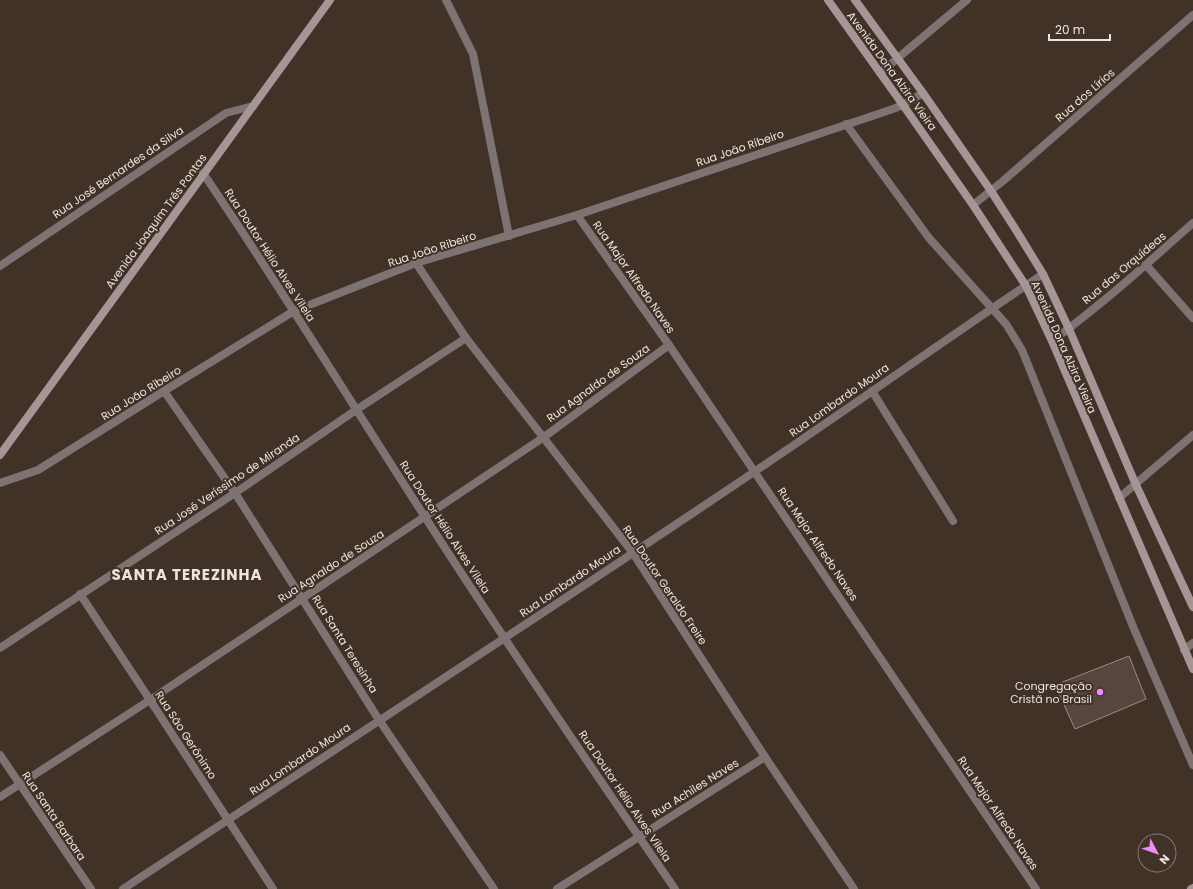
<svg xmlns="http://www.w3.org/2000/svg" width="1193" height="889" font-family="Poppins,sans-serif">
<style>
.building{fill:#57463d;stroke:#9d8b80}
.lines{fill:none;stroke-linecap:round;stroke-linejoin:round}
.street{stroke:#7d7373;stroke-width:8}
.secondary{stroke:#a59596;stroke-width:8}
.poi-dot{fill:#ef8bf7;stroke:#413228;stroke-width:1.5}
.labels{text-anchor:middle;stroke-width:4;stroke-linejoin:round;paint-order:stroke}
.street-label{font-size:11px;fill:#eee4de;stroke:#413228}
.poi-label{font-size:11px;fill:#eee4de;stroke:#413228;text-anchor:end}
.district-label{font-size:15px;font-weight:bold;letter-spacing:1px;fill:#eee4de;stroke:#413228}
</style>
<rect width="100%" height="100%" fill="#413228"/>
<polygon class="building" points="1129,656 1146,699 1075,729 1055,685"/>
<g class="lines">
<g class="street">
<polyline points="446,0 473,54 509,236"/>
<polyline points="880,73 967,0"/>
<polyline points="846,124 929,238 1006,324 1022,350 1134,629 1193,765"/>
<path d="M203,173c77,113 148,230 222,344 81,126 165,249 250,372"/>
<polyline points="973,205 1003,181 1193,15"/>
<polyline points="577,215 669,345 1036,889"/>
<polyline points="416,263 466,338 633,553 765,757 854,889"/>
<polyline points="1146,265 1193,318"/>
<polyline points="0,266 226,113 253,106"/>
<path d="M1052,341c49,-36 95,-77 141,-118"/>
<polyline points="164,391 235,493 379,720 494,889"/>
<polyline points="872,391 953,521"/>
<polyline points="0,483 38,470 164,391 294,311 416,263 577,215 890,110 903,105 923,93"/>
<polyline points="1119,498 1193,435"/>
<polyline points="80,594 150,700 273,889"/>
<polyline points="0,648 235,493 356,410 466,338"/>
<polyline points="1184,650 1193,643"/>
<polyline points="0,755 91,889"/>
<polyline points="0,797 150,700 544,437 669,345"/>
<path d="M123,889c211,-139 422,-276 631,-417 97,-65 192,-133 289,-198"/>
<polyline points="557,889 765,757"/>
</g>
<g class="secondary">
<polyline points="828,0 903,105 973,205 1026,286 1052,341 1193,669"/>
<polyline points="855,0 923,93 991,191 1016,230 1043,274 1069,329 1136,485 1193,607"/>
<polyline points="0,455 330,0"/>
<polyline points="1191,889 1193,888"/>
</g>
</g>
<circle class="poi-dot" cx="1100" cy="692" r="4"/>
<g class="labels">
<g class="street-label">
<text transform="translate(892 71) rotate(54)" y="4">Avenida Dona Alzira Vieira</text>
<text transform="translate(1085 95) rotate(-41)" y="4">Rua dos Lírios</text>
<text transform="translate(740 148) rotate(-19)" y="4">Rua João Ribeiro</text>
<text transform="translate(118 172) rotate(-34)" y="4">Rua José Bernardes da Silva</text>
<text transform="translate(156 221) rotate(-54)" y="4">Avenida Joaquim Três Pontas</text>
<text transform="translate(432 249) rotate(-18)" y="4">Rua João Ribeiro</text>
<text transform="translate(270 255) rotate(57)" y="4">Rua Doutor Hélio Alves Vilela</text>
<text transform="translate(1124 268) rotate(-40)" y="4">Rua das Orquídeas</text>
<text transform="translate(634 277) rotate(55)" y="4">Rua Major Alfredo Naves</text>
<text transform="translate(1064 347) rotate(66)" y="4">Avenida Dona Alzira Vieira</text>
<text transform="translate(598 383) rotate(-36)" y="4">Rua Agnaldo de Souza</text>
<text transform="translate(141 393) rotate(-32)" y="4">Rua João Ribeiro</text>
<text transform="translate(839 400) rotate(-35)" y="4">Rua Lombardo Moura</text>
<text transform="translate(227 484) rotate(-34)" y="4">Rua José Veríssimo de Miranda</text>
<text transform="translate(445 527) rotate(57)" y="4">Rua Doutor Hélio Alves Vilela</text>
<text transform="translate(818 544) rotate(56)" y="4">Rua Major Alfredo Naves</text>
<text transform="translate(331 566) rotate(-33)" y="4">Rua Agnaldo de Souza</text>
<text transform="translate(570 581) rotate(-34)" y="4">Rua Lombardo Moura</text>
<text transform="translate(665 585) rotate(56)" y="4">Rua Doutor Geraldo Freire</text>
<text transform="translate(345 644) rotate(58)" y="4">Rua Santa Teresinha</text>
<text transform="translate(186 735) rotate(57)" y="4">Rua São Gerônimo</text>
<text transform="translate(300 759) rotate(-34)" y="4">Rua Lombardo Moura</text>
<text transform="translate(695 788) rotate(-32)" y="4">Rua Achiles Naves</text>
<text transform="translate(625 796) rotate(56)" y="4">Rua Doutor Hélio Alves Vilela</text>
<text transform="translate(998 813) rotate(56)" y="4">Rua Major Alfredo Naves</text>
<text transform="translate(54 816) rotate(56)" y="4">Rua Santa Barbara</text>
</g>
<g class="poi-label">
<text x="1092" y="690">Congregação<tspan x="1092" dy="13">Cristã no Brasil</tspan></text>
</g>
<g class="district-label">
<text x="187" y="580">SANTA TEREZINHA</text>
</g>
</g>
<g transform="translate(1157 853) rotate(131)"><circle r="19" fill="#413228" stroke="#867971"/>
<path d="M0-3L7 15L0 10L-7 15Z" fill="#ef8bf7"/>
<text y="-6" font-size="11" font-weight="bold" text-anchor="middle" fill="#eee4de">N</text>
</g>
<path d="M1049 34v6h61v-6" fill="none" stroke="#eee4de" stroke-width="2"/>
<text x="1055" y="34" font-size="12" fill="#eee4de" stroke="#413228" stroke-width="3" paint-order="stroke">20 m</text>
</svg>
